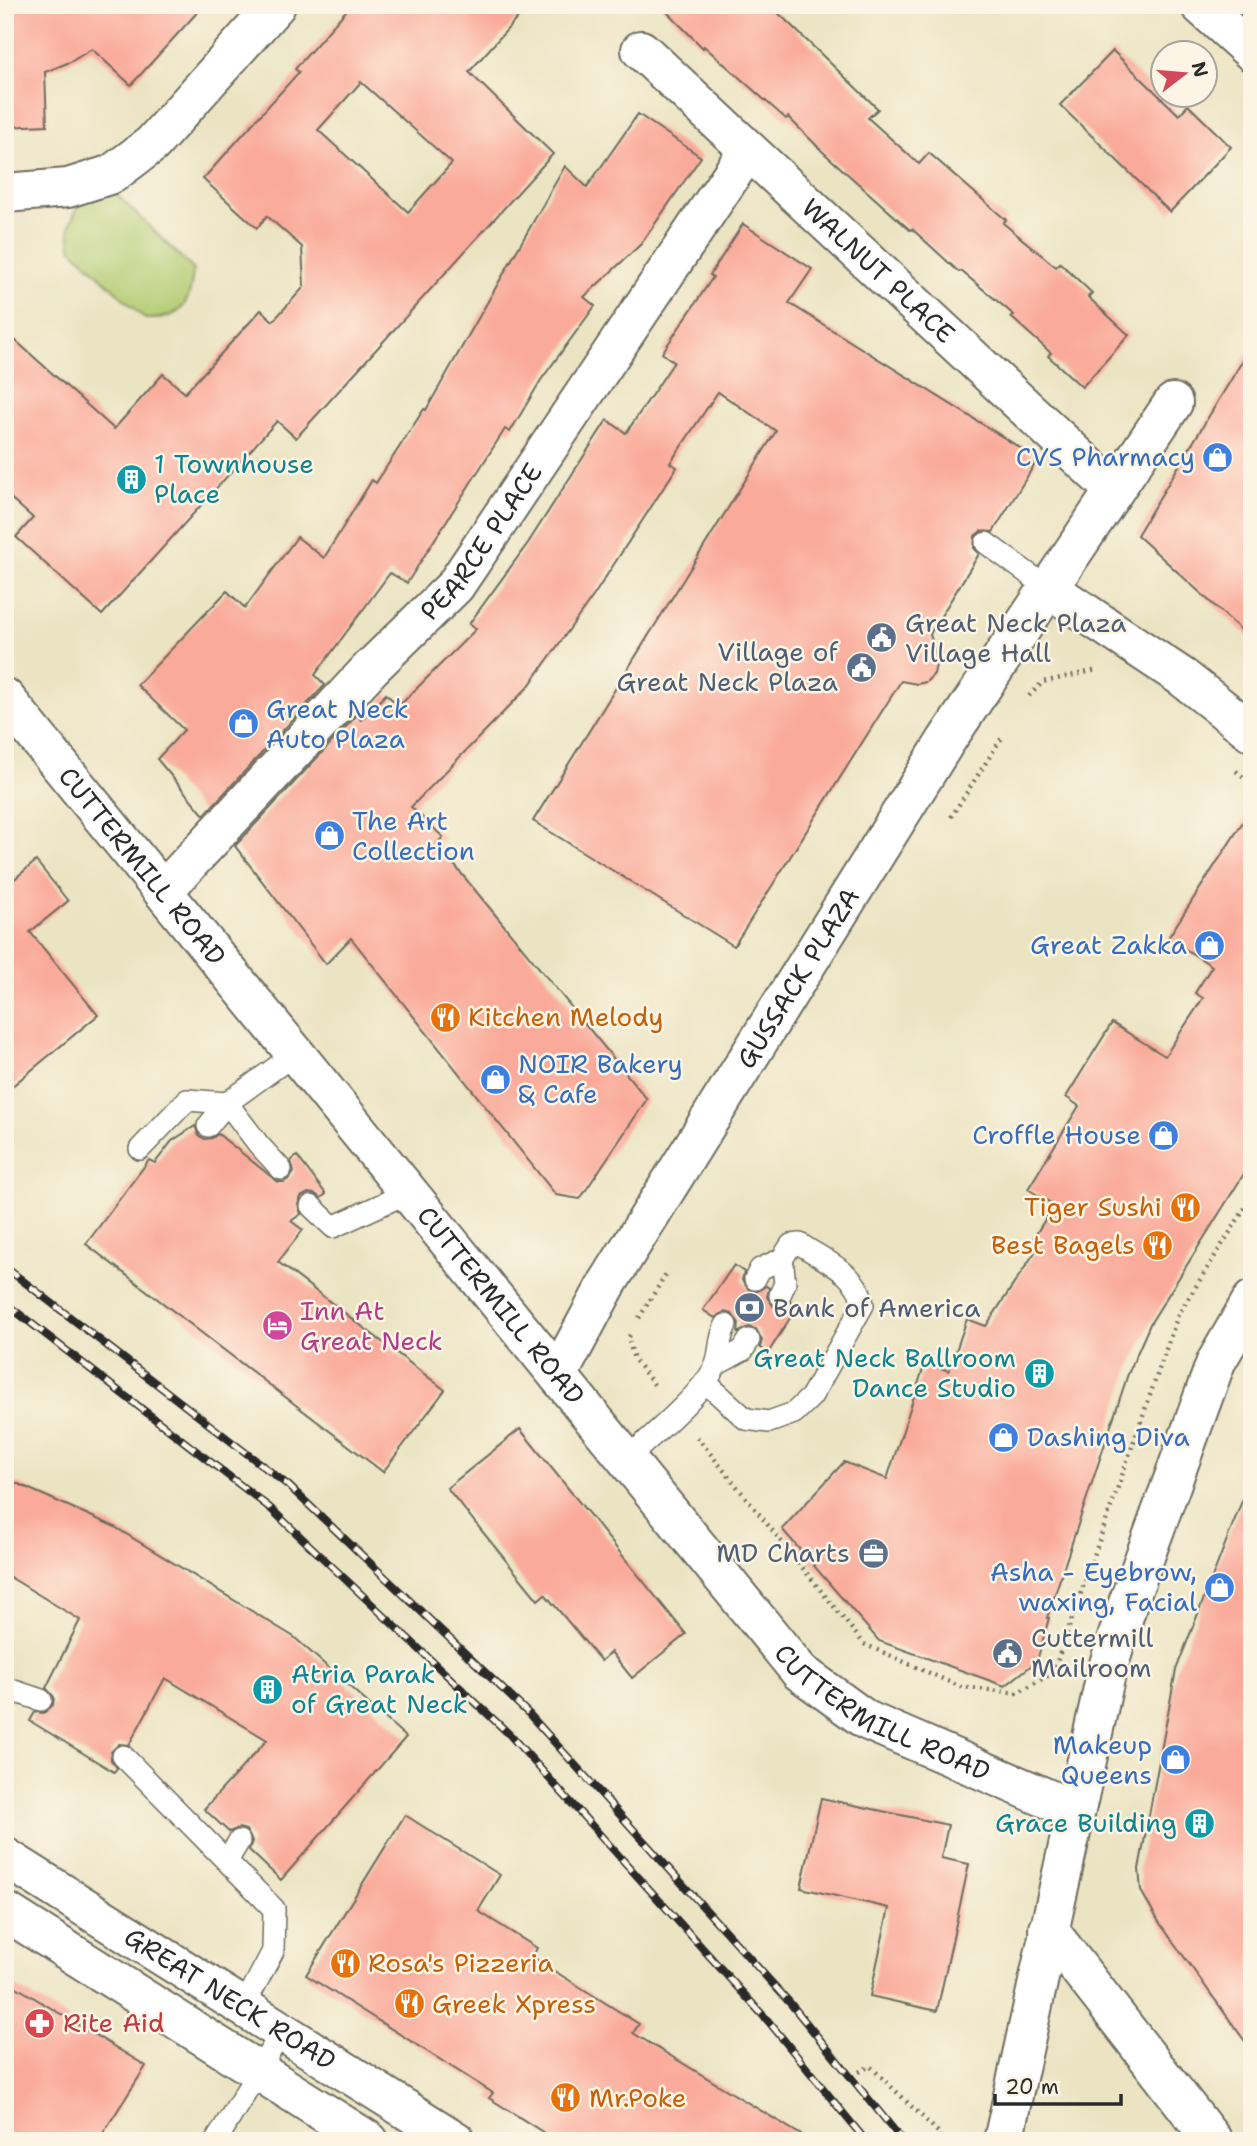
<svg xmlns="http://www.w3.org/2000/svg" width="1257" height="2146" font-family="'Shantell Sans',sans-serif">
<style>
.green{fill:#b3cc72;stroke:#6f7c4e;stroke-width:2}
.building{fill:#faaa9a;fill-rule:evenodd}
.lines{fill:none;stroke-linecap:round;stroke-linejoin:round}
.service-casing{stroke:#6e6c60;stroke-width:24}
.minor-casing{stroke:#6e6c60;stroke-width:42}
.tertiary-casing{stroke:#6e6c60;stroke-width:42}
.secondary-casing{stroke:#6e6c60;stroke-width:42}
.primary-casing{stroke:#6e6c60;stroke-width:42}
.path{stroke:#6e6c60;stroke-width:4.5;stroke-dasharray:2 5;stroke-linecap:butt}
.service{stroke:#fff;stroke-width:21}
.minor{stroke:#fff;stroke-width:38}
.tertiary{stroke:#fff;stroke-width:38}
.secondary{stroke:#fff;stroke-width:38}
.primary{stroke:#fff;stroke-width:38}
.rail-casing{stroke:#2b2b2b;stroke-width:8}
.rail{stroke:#fcf5e5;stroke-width:5;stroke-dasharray:16;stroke-linecap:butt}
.labels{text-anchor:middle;stroke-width:5;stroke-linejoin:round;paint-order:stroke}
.street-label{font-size:26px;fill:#2b2b2b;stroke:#fcf5e5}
.shop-label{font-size:26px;fill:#366cbe;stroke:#fcf5e5;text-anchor:end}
.culture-label{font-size:26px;fill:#0d838f;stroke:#fcf5e5;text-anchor:start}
.service-label{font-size:26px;fill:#4e5e75;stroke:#fcf5e5;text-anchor:start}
.food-label{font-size:26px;fill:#c56008;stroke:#fcf5e5;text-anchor:start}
.hotel-label{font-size:26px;fill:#b23c85;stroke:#fcf5e5;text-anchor:start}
.health-label{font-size:26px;fill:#be3a42;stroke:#fcf5e5;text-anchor:start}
</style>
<rect width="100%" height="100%" fill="#fcf5e5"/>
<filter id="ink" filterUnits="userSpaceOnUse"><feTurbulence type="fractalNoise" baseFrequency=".0143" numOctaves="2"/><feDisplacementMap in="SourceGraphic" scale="14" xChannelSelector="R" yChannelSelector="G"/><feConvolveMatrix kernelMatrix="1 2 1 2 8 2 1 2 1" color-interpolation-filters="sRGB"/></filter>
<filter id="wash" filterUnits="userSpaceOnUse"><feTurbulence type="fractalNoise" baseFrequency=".00686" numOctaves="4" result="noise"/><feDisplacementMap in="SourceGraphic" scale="28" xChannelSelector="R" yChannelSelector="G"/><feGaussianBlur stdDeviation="1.57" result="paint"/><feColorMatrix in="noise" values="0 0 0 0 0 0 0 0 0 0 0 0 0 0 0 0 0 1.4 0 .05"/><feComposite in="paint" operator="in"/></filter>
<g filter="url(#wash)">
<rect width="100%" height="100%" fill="#ebe4c3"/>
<path class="green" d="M96,193l20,1 77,75c-2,35 -11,51 -48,50l-74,-71 -2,-21 8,-19z"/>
<g id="blocks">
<g class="building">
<polygon points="5,5 204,5 131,85 92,49 70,62 45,72 47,125 5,127"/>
<path d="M351,5h178l-60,67 84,82 -257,284 -19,-17 -175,194 -86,-78 17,-19 -28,-25v-162l109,98 49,-55 22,19 76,-83 12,11 31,-34 -2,-40 -35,-31 -10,12 -54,-49 96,-107 -4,-3zM361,82l91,81 -44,49 -90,-82z"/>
<polygon points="660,5 770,5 878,109 868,118 919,164 929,153 1006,220 1003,223 1056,267 1060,263 1092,293 1088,297 1129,335 1082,387 1048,356 1051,353 1011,317 1014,315 961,271 959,272 912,229 910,230 823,152 788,117 786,119 704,46 703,48"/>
<polygon points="1113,51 1179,115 1188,105 1231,147 1170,212 1060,105"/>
<polygon points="638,114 701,157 641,244 584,297 595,306 541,380 510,432 505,429 407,583 390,573 315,675 325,685 204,815 157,759 184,730 137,685 227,591 245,608 297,537 324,558 372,480 376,483 424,409 426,410 565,166 587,187"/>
<polygon points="743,224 812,269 789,303 1038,459 993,532 981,531 975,536 974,548 979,554 930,634 937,659 934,674 926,682 917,684 901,681 734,946 533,821 776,431 718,392 670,463 677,467 594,595 528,687 411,807 443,837 437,844 647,1099 580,1199 556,1195 351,938 326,964 235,846 357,715 361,720 386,694 399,706 476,629 469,624 528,543 607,420 626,433 674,362 662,353 713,277 710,275"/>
<polygon points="1252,345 1252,640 1137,535"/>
<polygon points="1252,808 1252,1161 1150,1324 1128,1374 1047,1618 1049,1618 1037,1661 1005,1686 879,1641 782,1529 844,1462 887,1479 925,1363 949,1371 967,1319 986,1326 1035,1252 1028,1247 1054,1205 1028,1189 1079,1106 1066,1097 1112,1023 1165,1056 1203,998 1195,993 1212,966 1168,938"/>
<polygon points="36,861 68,901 30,932 98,1015 5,1092 5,887"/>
<polygon points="195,1126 199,1136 205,1139 212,1138 218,1134 278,1182 284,1182 290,1178 294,1172 291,1161 297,1156 326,1194 321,1198 315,1194 308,1193 301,1197 298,1204 301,1214 291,1221 303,1230 278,1262 445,1390 383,1472 86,1244 149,1160 155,1163 172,1141"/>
<polygon points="734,1265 744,1272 742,1280 749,1290 756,1292 766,1286 769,1288 767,1297 774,1307 782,1308 790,1302 797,1307 768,1353 760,1347 762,1340 756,1329 749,1327 738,1333 739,1323 732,1314 724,1312 715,1318 703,1310"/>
<polygon points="520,1429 686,1634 632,1678 611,1652 601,1661 545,1594 538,1600 447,1488"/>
<polygon points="5,1478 113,1526 294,1637 406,1737 281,1880 249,1850 252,1841 246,1830 239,1828 229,1832 204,1809 267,1740 165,1678 129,1745 119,1744 111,1752 111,1760 117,1768 114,1772 30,1721 35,1712 44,1713 53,1705 54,1697 46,1688 80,1620 5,1574"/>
<polygon points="1249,1483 1252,1483 1252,2051 1159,1922 1141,1891 1139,1869 1176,1670"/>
<polygon points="821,1798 948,1825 941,1858 969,1864 937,2011 870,1996 889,1908 801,1888"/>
<polygon points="405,1815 500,1875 478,1911 537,1948 532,1957 639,2024 633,2033 811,2141 557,2141 489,2098 493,2093 306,1975"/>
<polygon points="5,1980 146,2066 98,2141 5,2141"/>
</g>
</g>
</g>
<g filter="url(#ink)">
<use href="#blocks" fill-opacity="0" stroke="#6e6c60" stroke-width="2"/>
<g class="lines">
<defs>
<g id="service">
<polyline points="986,543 1048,588"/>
<polyline points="208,1126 227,1103 296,1053"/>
<polyline points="140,1149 187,1100 227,1103 259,1145 281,1169"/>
<polyline points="311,1206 333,1227 409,1192"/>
<polyline points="780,1295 785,1283 782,1259"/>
<polyline points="716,1365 743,1350 749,1340"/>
<path d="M705,1382l41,37 23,3 25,-9 17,-16 52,-92c-3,-31 -40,-45 -63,-61l-9,1 -9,14 -22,10 -5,10"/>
<path d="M627,1459c24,-23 74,-64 88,-92 6,-13 3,-28 11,-42"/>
<polyline points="5,1688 41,1700"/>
<polyline points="123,1756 274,1909 273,1951 244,2006"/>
<polyline points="227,1861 239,1841"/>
<polyline points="216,2141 283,2030"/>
</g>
<g id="minor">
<polyline points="1200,5 1252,52"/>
<path id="s1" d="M641,50l473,440"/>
<polyline points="5,193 68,188 112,174 152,144 276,5"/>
<polyline points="1048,588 1182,677 1252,732"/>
<path id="s2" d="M164,890l207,-222 84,-82 292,-434"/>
<path id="s3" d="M558,1375l49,-91 339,-543 227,-338"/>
</g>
<polyline id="tertiary" points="1048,1929 1213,2141"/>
<g id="secondary">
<path id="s4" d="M5,698l795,974 66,48 208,90"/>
<path id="s5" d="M5,1857l451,284"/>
<polyline points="5,1911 369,2141"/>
</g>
<polyline id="primary" points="1003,2141 1106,1674 1128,1603 1216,1362 1252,1300"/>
</defs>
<use href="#service" class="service-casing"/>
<use href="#minor" class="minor-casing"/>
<use href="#tertiary" class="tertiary-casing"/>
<use href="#secondary" class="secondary-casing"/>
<use href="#primary" class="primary-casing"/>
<g class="path">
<polyline points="1029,696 1043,682 1097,670"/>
<polyline points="1236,771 1252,784"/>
<polyline points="951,817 1003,736"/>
<polyline points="639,1318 666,1274"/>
<polyline points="630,1335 628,1338 634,1359 656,1387"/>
<polyline points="697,1437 864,1644 961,1687 1017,1693 1053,1673 1178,1315 1252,1197"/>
<polyline points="859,2072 870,2066 941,2135 940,2141"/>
</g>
<use href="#service" class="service"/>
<use href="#minor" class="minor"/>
<use href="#tertiary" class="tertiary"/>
<use href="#secondary" class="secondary"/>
<use href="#primary" class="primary"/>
<defs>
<g id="rail">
<polyline points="5,1267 289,1486 529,1714 790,2003 903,2141"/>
<polyline points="5,1303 270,1508 509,1734 769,2022 866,2141"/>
</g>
</defs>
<use href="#rail" class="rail-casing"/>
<use href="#rail" class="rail"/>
</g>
</g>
<defs>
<symbol id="shop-disc" viewBox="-11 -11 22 22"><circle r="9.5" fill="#3f7fe0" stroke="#fcf5e5"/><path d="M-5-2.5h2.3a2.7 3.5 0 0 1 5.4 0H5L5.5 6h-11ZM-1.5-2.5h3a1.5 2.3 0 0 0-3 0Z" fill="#fff"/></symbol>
<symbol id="building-disc" viewBox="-11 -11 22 22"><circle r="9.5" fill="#0f9aa8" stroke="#fcf5e5"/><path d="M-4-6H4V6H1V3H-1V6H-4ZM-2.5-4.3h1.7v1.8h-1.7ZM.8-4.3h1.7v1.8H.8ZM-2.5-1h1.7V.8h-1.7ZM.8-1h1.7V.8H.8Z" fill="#fff"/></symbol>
<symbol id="civic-disc" viewBox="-11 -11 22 22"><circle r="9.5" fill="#5c6f8a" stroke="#fcf5e5"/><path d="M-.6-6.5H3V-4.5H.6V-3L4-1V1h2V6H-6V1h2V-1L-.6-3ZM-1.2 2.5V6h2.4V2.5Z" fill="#fff"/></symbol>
<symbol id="restaurant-disc" viewBox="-11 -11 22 22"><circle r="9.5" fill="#e8710a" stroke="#fcf5e5"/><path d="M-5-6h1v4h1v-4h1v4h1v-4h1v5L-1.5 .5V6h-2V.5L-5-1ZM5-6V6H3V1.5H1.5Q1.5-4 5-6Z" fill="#fff"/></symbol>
<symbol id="bank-disc" viewBox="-11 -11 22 22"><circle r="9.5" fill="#5c6f8a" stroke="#fcf5e5"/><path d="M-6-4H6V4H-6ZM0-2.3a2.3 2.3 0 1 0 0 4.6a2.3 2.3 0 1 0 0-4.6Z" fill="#fff"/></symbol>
<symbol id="hotel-disc" viewBox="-11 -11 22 22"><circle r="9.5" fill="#d1479c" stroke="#fcf5e5"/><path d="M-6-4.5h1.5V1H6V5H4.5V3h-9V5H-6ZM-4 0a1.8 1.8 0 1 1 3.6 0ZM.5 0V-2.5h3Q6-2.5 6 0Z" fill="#fff"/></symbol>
<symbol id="office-disc" viewBox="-11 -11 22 22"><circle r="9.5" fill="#5c6f8a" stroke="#fcf5e5"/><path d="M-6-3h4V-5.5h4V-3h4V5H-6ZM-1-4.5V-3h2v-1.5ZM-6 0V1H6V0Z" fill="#fff"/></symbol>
<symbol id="pharmacy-disc" viewBox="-11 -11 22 22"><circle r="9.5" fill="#e0444e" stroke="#fcf5e5"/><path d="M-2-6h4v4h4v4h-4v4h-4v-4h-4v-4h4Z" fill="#fff"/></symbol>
</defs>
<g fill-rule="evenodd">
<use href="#shop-disc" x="1200" y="440" width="35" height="35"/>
<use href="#building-disc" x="114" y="462" width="35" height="35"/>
<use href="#civic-disc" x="864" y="620" width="35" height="35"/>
<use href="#civic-disc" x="844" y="650" width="35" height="35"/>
<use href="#shop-disc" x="226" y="706" width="35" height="35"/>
<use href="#shop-disc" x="312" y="818" width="35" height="35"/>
<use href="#shop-disc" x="1192" y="928" width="35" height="35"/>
<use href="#restaurant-disc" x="428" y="1000" width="35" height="35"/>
<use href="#shop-disc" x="478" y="1062" width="35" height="35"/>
<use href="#shop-disc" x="1146" y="1118" width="35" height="35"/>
<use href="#restaurant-disc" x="1168" y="1190" width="35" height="35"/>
<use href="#restaurant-disc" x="1140" y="1228" width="35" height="35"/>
<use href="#bank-disc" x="732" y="1290" width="35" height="35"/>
<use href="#hotel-disc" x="260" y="1308" width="35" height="35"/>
<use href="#building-disc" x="1022" y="1356" width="35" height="35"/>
<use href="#shop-disc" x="986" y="1420" width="35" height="35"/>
<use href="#office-disc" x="856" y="1536" width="35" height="35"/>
<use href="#shop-disc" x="1202" y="1570" width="35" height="35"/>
<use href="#civic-disc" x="990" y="1636" width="35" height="35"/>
<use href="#building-disc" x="250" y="1672" width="35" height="35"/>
<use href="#shop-disc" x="1158" y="1742" width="35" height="35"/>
<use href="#building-disc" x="1182" y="1806" width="35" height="35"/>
<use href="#restaurant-disc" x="328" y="1946" width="35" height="35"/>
<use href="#restaurant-disc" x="392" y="1986" width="35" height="35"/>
<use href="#pharmacy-disc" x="22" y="2006" width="35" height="35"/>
<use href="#restaurant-disc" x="548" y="2080" width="35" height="35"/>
</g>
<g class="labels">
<g class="street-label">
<text dy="9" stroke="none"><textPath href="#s1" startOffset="324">WALNUT PLACE</textPath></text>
<text dy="9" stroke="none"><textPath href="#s2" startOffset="472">PEARCE PLACE</textPath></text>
<text dy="9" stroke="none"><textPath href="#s4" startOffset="217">CUTTERMILL ROAD</textPath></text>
<text dy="9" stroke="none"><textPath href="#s3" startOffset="464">GUSSACK PLAZA</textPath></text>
<text dy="9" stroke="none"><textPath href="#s4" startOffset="784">CUTTERMILL ROAD</textPath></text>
<text dy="9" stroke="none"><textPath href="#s4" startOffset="1349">CUTTERMILL ROAD</textPath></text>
<text dy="9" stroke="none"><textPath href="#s5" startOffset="266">GREAT NECK ROAD</textPath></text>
</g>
<g class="shop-label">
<text x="1195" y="466">CVS Pharmacy</text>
<text x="266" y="718" text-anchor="start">Great Neck<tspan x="266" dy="30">Auto Plaza</tspan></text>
<text x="352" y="830" text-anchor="start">The Art<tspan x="352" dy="30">Collection</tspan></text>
<text x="1187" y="954">Great Zakka</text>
<text x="518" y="1073" text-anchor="start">NOIR Bakery<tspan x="518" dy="30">&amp; Cafe</tspan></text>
<text x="1141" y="1144">Croffle House</text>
<text x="1027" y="1446" text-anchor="start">Dashing Diva</text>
<text x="1197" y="1581">Asha - Eyebrow,<tspan x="1197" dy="30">waxing, Facial</tspan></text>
<text x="1152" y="1754">Makeup<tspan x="1152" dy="30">Queens</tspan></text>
</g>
<g class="culture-label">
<text x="154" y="473">1 Townhouse<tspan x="154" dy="30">Place</tspan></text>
<text x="1016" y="1367" text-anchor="end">Great Neck Ballroom<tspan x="1016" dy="30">Dance Studio</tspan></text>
<text x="291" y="1683">Atria Parak<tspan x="291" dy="30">of Great Neck</tspan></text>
<text x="1177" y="1832" text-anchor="end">Grace Building</text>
</g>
<g class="service-label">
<text x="905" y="632">Great Neck Plaza<tspan x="905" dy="30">Village Hall</tspan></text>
<text x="838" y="661" text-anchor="end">Village of<tspan x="838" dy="30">Great Neck Plaza</tspan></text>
<text x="773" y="1317">Bank of America</text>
<text x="850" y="1562" text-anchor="end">MD Charts</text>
<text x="1031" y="1647">Cuttermill<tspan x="1031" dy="30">Mailroom</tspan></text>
</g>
<g class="food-label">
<text x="468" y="1026">Kitchen Melody</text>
<text x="1162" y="1216" text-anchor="end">Tiger Sushi</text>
<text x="1135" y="1254" text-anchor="end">Best Bagels</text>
<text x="368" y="1972">Rosa's Pizzeria</text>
<text x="432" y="2013">Greek Xpress</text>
<text x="589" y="2107">Mr.Poke</text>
</g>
<g class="hotel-label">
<text x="300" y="1320">Inn At<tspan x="300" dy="30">Great Neck</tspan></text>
</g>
<g class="health-label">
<text x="63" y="2032">Rite Aid</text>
</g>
</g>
<rect width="1257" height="2146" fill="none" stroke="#fcf5e5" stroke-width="28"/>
<g transform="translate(1184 74) rotate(74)"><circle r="33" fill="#fcf5e5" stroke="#a8a49b" stroke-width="2"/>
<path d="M0-5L12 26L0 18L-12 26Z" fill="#d1495b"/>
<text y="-10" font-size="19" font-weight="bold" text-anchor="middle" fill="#2b2b2b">N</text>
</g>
<path d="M995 2094v10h126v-10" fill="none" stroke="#2b2b2b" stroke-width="3.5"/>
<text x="1005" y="2094" font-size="21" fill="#2b2b2b" stroke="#fcf5e5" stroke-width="5" paint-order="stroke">20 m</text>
</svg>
